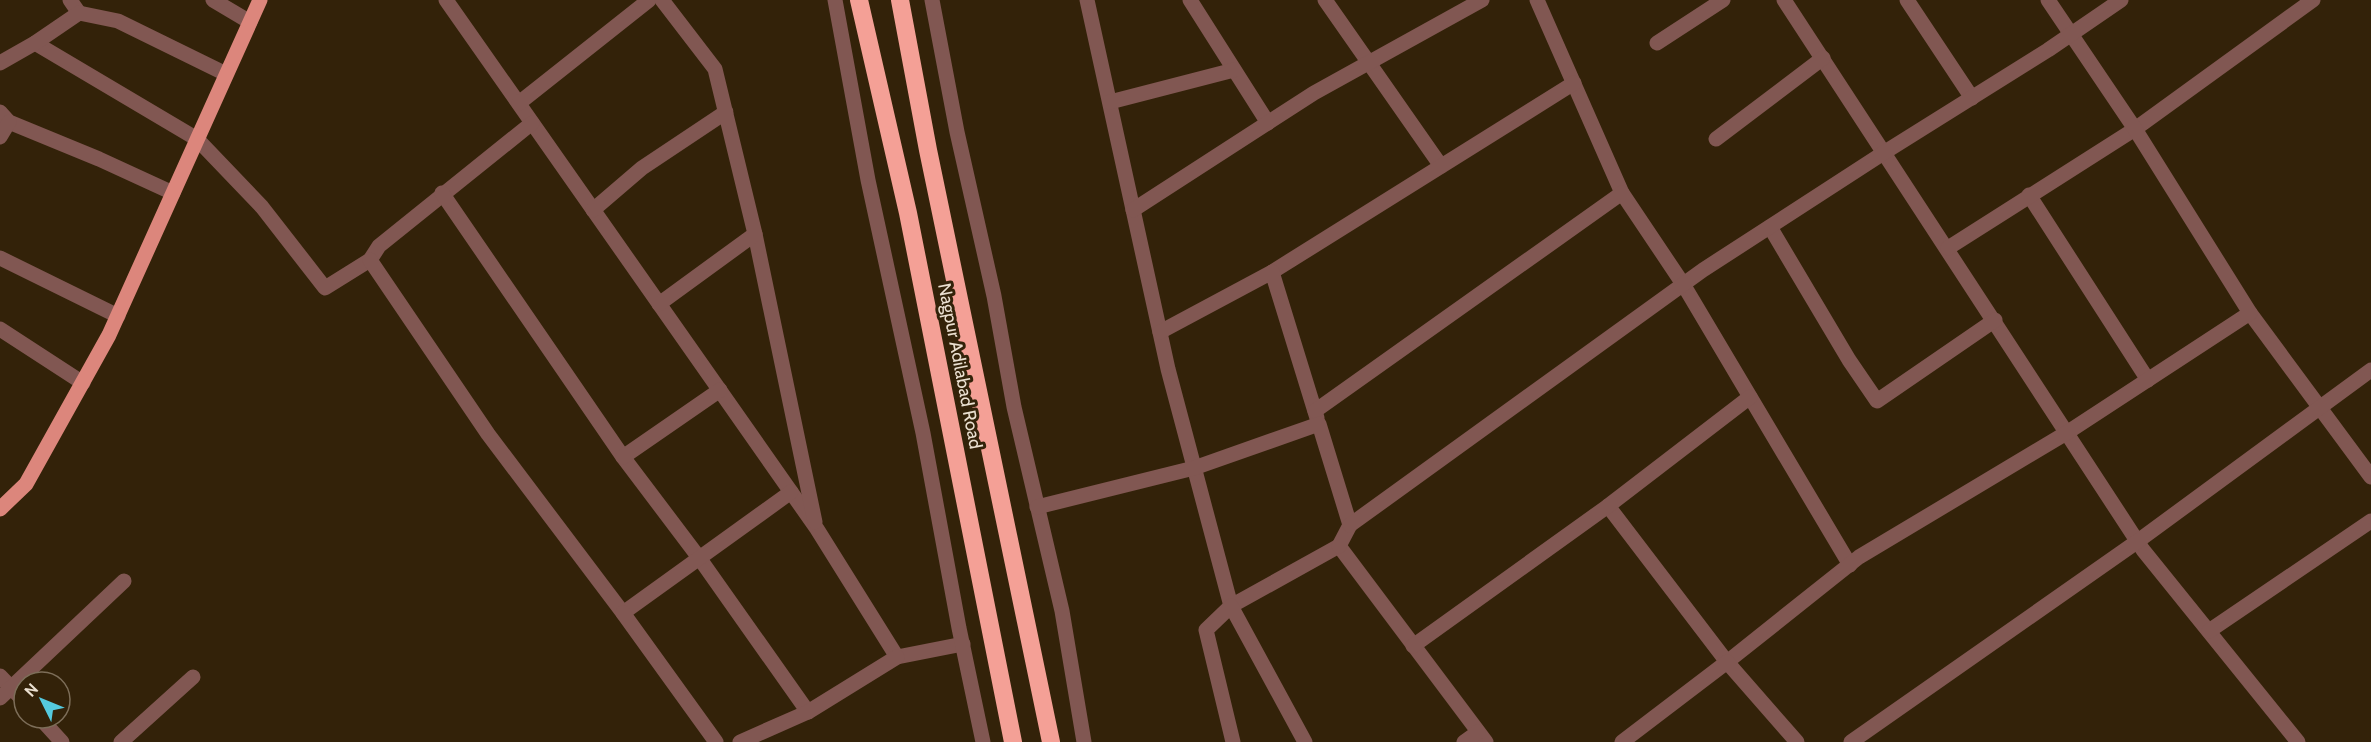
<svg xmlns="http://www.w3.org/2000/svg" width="2371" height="742" font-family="Cabin,sans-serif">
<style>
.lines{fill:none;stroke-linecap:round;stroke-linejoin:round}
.minor{stroke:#815752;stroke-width:15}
.major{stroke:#dc867c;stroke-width:15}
.highway{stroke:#f4a096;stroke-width:18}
.labels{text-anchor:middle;stroke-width:6;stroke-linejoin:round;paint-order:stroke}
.street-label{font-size:18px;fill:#ebe0d1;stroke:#332209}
</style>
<rect width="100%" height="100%" fill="#332209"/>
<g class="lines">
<g class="minor">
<polyline points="70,0 79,13"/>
<polyline points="213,0 250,22"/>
<polyline points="446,0 817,529 897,657 963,644"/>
<polyline points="835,0 868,180 923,433 959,628 983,742"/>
<polyline points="932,0 957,132 994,296 1014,407 1062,611 1084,742"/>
<polyline points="1087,0 1168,369 1231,606 1339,546 1486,742"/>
<polyline points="1190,0 1268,123"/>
<polyline points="1325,0 1441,166"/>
<polyline points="1537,0 1622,193"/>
<polyline points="1784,0 2143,550 2298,742"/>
<polyline points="1907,0 1972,98"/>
<polyline points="35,43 197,139 262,207 325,288 370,260 379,246 532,123"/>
<polyline points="1657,43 1723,0"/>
<polyline points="0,63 35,43 79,13 118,21 226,74"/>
<polyline points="1110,102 1234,70"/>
<polyline points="519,103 649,0"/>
<polyline points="0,112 9,122 99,159 173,193"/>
<polyline points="0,137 9,122"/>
<polyline points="1716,139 1823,58"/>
<polyline points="442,193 623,457 700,559 808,712"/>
<polyline points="2029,195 2148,380"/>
<polyline points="593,210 642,168 726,112"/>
<polyline points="1133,210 1314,93 1482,0"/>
<polyline points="1770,227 1849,360 1877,401 1995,320"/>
<polyline points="755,234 815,522"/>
<polyline points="1948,248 2135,129 2313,0"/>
<polyline points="0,258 118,316"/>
<polyline points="370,260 488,434 623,613 791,492"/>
<polyline points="1272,272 1574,83"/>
<polyline points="659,304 755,234 715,69 662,0"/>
<polyline points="2250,313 2371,477"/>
<polyline points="0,329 83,383"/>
<polyline points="1160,332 1272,272 1317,418"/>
<polyline points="1315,411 1622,193 1683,284 1850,565"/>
<polyline points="623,457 720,390"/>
<polyline points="1608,506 1727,662 1859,557 2068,432 2250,313 2135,129 2048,0"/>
<polyline points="1037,507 1194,468 1319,424 1350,525 1339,546"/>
<polyline points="1350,525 1703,270 1885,152 2048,50 2121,0"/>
<polyline points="623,613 716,742"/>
<polyline points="2209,631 2371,521"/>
<polyline points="1413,646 1608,506 1750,397"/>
<polyline points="0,676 24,701"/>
<polyline points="0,698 124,581"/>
<polyline points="40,718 62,742"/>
<polyline points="121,742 193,677"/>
<polyline points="740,742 808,712 897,657"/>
<polyline points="1233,742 1206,630 1231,606 1305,742"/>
<polyline points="1464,742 1478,732"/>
<polyline points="1622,742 1727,662 1797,742"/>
<polyline points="1851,742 2138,541 2371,370"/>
</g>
<polyline class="major" points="0,509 26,484 109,335 260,0"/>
<g class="highway">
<polyline points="859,0 908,213 1013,742"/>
<polyline points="900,0 928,150 1051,742"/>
</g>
</g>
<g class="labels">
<g class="street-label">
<text transform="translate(960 366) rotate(79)" y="6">Nagpur Adilabad Road</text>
</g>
</g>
<g transform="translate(42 700) rotate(313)"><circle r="28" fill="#332209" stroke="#7d6e59" stroke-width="1.5"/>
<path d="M0-4.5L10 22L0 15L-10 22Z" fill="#55cadf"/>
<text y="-9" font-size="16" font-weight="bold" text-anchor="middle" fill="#ebe0d1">N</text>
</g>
</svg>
